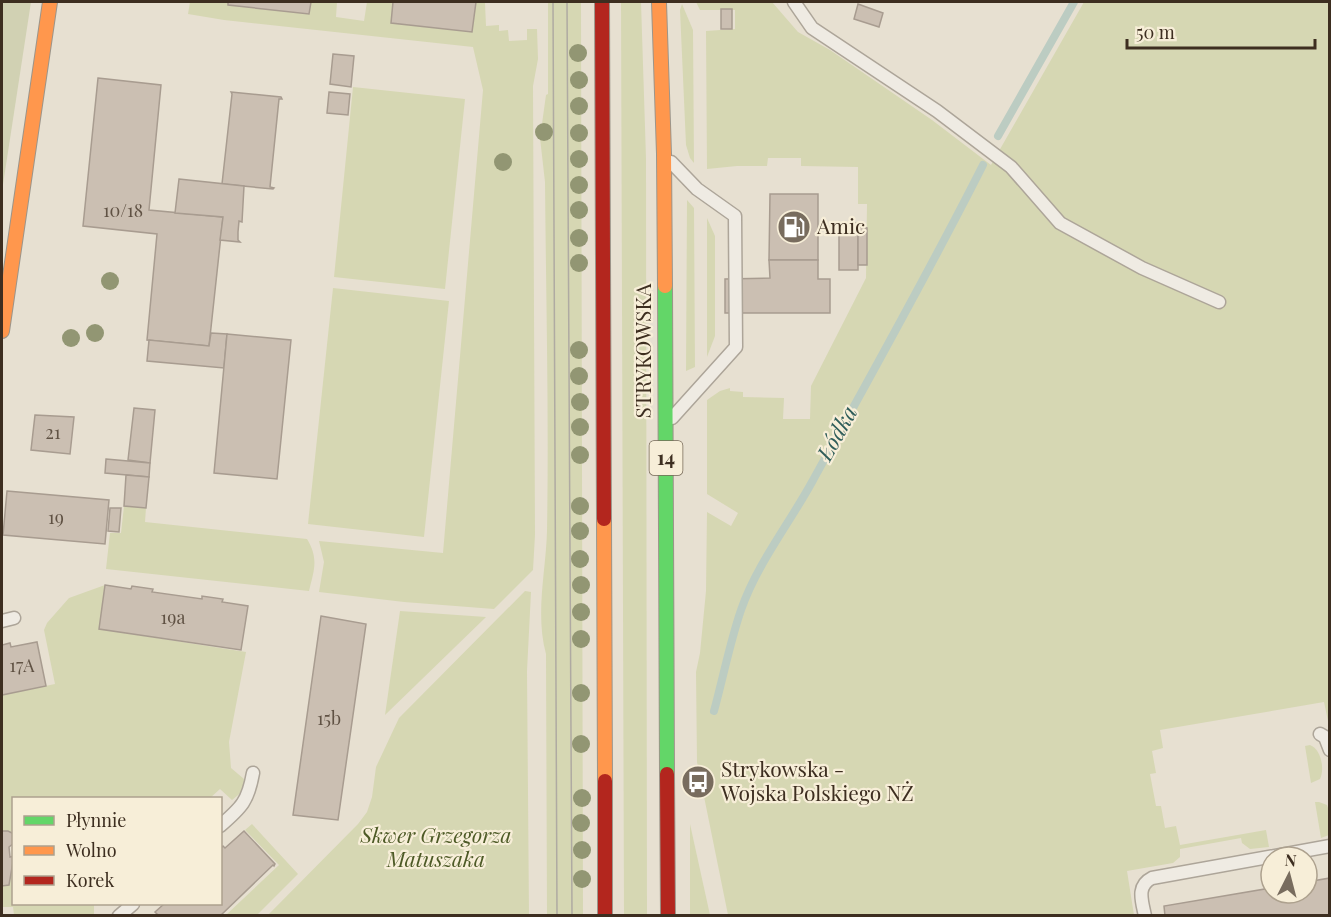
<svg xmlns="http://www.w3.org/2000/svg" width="1331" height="917" font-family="'Playfair Display',serif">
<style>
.green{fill:#d6d7b3}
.cemetery{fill:#d1d1b3}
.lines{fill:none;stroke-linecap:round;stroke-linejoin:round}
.stream{stroke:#bcccc2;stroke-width:8}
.building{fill:#cbbfb2;stroke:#a89c90;stroke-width:1.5}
.lane-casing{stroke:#ada599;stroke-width:15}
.fast-casing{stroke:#9c958a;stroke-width:16}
.slow-casing{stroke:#9c958a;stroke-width:16}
.jam-casing{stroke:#9c958a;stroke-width:16}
.lane{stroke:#efebe3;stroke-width:12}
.fast{stroke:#63d668;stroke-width:14}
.slow{stroke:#ff974d;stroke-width:14}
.jam{stroke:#b3261e;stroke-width:14}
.tram{stroke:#afaaa2;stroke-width:1.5}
.tree{fill:#929673}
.labels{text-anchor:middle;stroke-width:4.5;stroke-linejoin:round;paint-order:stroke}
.number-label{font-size:18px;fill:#605244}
.shield{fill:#f7eed8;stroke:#756857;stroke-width:1.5}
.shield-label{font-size:20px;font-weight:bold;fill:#3d2e20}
.poi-label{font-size:21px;fill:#3d2e20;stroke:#f7eed8;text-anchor:start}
.street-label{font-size:21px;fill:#3d2e20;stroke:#f7eed8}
.park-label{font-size:21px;font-style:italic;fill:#4d5a26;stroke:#f7eed8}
.water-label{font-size:22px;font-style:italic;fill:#2f5d5a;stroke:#f7eed8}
</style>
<rect width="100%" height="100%" fill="#e7e0d1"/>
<g class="green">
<polygon points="190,2 228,2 228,5 309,14 311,2 337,2 336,17 364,21 367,2 393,2 391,23 472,32 476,2 489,2 485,3 486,26 499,25 499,31 508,30 509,41 527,40 527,29 537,29 538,59 533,86 535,535 533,570 494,609 404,602 319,592 324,562 319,541 443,553 483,90 473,47 224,20 188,14"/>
<path d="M548,2h33l2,914 -36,-1 -1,-261c-11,-40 0,-83 1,-123 2,-116 -1,-233 -2,-349l-5,-44 6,-43 2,-1z"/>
<polygon points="621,2 641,2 646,158 647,916 624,915"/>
<polygon points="696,2 772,2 798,32 830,50 932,120 991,165 1084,2 1329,2 1329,720 1328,721 1324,702 1160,730 1163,748 1152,751 1156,773 1150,774 1156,806 1161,806 1165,828 1176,826 1180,845 1266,830 1269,847 1250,849 1242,843 1241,838 1180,849 1180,857 1173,863 1127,871 1134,915 728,915 697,762 696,672 700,653 706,591 707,512 731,526 738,513 707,494 707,400 720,391 730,388 730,391 743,392 743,397 784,398 783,419 810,419 811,386 866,278 867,204 858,204 858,167 801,166 801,158 768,158 767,166 737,166 707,169 706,31 735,29 735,10 700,10"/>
<polygon points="682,4 693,30 694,163 690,158 686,145 680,10"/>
<polygon points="353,87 465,99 445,289 334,277"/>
<polygon points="687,200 694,208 695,367 686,371"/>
<polygon points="707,218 715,236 715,336 707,357"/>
<polygon points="333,288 449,301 424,537 308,524"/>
<path d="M124,506l22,2 -1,14 162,17c12,20 7,31 2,52l-203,-22 4,-36h11z"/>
<polygon points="105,585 99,629 246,652 229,742 231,768 244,779 243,791 232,800 220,789 210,798 14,798 13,834 8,831 2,831 2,695 55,684 44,630 47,623 69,598"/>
<polygon points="525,591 531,592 527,671 529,915 268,915 358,824 367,812 372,797 376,767 399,718"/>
<polygon points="400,611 486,617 385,715"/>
<path d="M1310,745c11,4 15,24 10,34l-9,4 -6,-37z"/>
<polygon points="1319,802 1327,805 1329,811 1329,835 1321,838 1315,802"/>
<polygon points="252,824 298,874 257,915 226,915 279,865 245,830"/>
<polygon points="690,824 710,915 690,915"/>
<polygon points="13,859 14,904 96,904 94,905 94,915 14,915 13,907 2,907 2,886 9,885"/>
</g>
<polygon class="cemetery" points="2,2 31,2 2,191"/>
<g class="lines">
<g class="stream">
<polyline points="998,136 1074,2"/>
<path d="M714,711c9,-33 16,-69 27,-101 16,-46 48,-86 71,-128 58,-105 117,-210 171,-317"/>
</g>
</g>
<g class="building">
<polygon points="228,2 311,2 309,14 228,5"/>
<polygon points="393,2 476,2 472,32 391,23"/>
<polygon points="858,4 883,13 879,27 854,19"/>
<rect x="721" y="9" width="11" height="20"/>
<polygon points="333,54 354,56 351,87 330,84"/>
<polygon points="98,78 161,85 149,210 223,217 209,346 147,340 157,234 83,226"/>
<polygon points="231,92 281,97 282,99 279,99 270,187 274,188 273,189 222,184 232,94"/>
<polygon points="329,92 350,94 348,115 327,113"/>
<polygon points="179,179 244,186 242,222 239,221 238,232 238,240 240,242 220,240 223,217 175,213"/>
<polygon points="770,194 818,194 818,260 769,260"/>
<rect x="839" y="223" width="19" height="47"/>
<polygon points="858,227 867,228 867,265 858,265"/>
<polygon points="769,260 818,260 818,279 830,279 830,313 725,313 725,279 770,278"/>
<polygon points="211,333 227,334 224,368 147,361 149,340 209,346"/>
<polygon points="227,334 291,340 277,479 214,473"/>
<polygon points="134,408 155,410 150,463 128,460"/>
<polygon points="35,415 74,417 70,454 31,450"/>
<polygon points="106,459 150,463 149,477 105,473"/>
<polygon points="126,475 149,477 146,508 124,506"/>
<polygon points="7,491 109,500 105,544 3,535"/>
<polygon points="110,508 121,508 119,532 108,531"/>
<polygon points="105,585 131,589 132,586 153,589 152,592 202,599 202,596 223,599 222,602 248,606 241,650 99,629"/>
<polygon points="321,616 366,624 338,820 293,815"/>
<polygon points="37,642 46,686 2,695 2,645 10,643 11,647"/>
<polygon points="2,831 8,831 14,834 14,843 9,847 10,857 14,856 9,885 2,886"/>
<polygon points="244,831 275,864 274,866 273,865 220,916 155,916 157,914 155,912 164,904 220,904 220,849 223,846 225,848"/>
<polygon points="1330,878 1330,916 1165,916 1164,906 1271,888 1271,893 1307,893 1307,882"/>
</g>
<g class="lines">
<defs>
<g id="lane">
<polyline points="794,2 812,28 937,111 1011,167 1060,223 1142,268 1219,302"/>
<polyline points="671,162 697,189 735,216 736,347 672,418"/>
<polyline points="2,621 14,618"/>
<polyline points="1320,734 1325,737 1330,750"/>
<path d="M220,826c22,-19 28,-25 33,-53"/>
<polyline points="119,916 133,904"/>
<path d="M1145,916c-3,-15 -9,-30 7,-38l178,-32"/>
</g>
<polyline id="fast" points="665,286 667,774"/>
<g id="slow">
<polyline points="659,2 664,154 665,286"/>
<polyline points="2,331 50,2"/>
<polyline points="604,519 605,781"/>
</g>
<g id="jam">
<polyline points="602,2 604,519"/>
<polyline points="667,774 668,916"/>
<polyline points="605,781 605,916"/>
</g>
</defs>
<use href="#lane" class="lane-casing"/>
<use href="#fast" class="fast-casing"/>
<use href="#slow" class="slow-casing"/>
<use href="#jam" class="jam-casing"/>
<use href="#lane" class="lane"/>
<use href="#fast" class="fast"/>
<use href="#slow" class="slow"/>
<use href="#jam" class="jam"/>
<g class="tram">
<polyline points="553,2 557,916"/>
<polyline points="567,2 572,916"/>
</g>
</g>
<g class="tree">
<circle cx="578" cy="53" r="9"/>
<circle cx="579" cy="80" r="9"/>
<circle cx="579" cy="106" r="9"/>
<circle cx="544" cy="132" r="9"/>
<circle cx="579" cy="133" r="9"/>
<circle cx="579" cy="159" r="9"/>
<circle cx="503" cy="162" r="9"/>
<circle cx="579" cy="185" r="9"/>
<circle cx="579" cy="210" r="9"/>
<circle cx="579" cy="238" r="9"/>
<circle cx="579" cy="263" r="9"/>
<circle cx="110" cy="281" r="9"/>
<circle cx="95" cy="333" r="9"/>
<circle cx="71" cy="338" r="9"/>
<circle cx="579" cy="350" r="9"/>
<circle cx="579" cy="376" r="9"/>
<circle cx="580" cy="402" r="9"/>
<circle cx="580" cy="427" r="9"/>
<circle cx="580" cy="455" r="9"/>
<circle cx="580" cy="506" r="9"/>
<circle cx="580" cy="531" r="9"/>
<circle cx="580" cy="559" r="9"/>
<circle cx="581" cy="585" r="9"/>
<circle cx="581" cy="612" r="9"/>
<circle cx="581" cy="639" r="9"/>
<circle cx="581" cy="693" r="9"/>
<circle cx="581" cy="744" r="9"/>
<circle cx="582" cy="798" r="9"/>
<circle cx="581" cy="823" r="9"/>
<circle cx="582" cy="850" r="9"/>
<circle cx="582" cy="879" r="9"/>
</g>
<defs>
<symbol id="fuel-disc" viewBox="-11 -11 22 22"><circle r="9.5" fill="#786c5e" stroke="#f7eed8"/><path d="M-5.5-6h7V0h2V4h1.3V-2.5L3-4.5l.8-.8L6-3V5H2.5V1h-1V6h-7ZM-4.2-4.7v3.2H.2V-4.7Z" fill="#fff"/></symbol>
<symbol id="bus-disc" viewBox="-11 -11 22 22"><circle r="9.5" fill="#786c5e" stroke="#f7eed8"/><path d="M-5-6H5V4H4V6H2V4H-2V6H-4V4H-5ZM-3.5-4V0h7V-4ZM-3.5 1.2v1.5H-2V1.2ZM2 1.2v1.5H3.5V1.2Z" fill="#fff"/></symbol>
</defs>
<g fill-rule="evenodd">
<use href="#fuel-disc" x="775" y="208" width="38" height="38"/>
<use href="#bus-disc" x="679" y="763" width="38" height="38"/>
</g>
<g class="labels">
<g class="number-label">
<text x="123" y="217">10/18</text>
<text x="53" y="439">21</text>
<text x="56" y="524">19</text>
<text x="173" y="624">19a</text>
<text x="22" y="672">17A</text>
<text x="329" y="725">15b</text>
</g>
<rect class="shield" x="649.5" y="441" width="33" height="34" rx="4.5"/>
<g class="shield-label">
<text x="666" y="465">14</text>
</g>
<g class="poi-label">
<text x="817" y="234">Amic</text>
<text x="721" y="777">Strykowska -<tspan x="721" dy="24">Wojska Polskiego NŻ</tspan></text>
</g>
<g class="street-label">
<text transform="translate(644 351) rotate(-90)" y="7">STRYKOWSKA</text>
</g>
<g class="park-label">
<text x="436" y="843">Skwer Grzegorza<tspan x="436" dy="24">Matuszaka</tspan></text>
</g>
<g class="water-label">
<text transform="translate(837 433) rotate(-61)" y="8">Łódka</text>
</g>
</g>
<rect width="1331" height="917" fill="none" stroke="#3d2e20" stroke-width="6"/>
<rect x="12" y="797" width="210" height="108" fill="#f7eed8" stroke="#ada18e" stroke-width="1.5"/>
<rect x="24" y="816" width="30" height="9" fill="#63d668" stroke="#ada18e" stroke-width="1.5"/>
<text x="66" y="827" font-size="18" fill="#3d2e20">Płynnie</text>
<rect x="24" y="846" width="30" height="9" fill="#ff974d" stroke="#ada18e" stroke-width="1.5"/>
<text x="66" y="857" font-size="18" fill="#3d2e20">Wolno</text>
<rect x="24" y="876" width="30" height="9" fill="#b3261e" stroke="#ada18e" stroke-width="1.5"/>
<text x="66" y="887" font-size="18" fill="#3d2e20">Korek</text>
<g transform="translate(1289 875) rotate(6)"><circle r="28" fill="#f7eed8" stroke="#ada18e" stroke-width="1.5"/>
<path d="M0-4.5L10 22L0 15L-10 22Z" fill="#786c5e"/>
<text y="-9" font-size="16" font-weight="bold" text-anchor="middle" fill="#3d2e20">N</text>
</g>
<path d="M1127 39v9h188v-9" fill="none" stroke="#3d2e20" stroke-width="3"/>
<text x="1136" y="39" font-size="18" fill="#3d2e20" stroke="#f7eed8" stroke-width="4.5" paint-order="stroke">50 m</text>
</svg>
